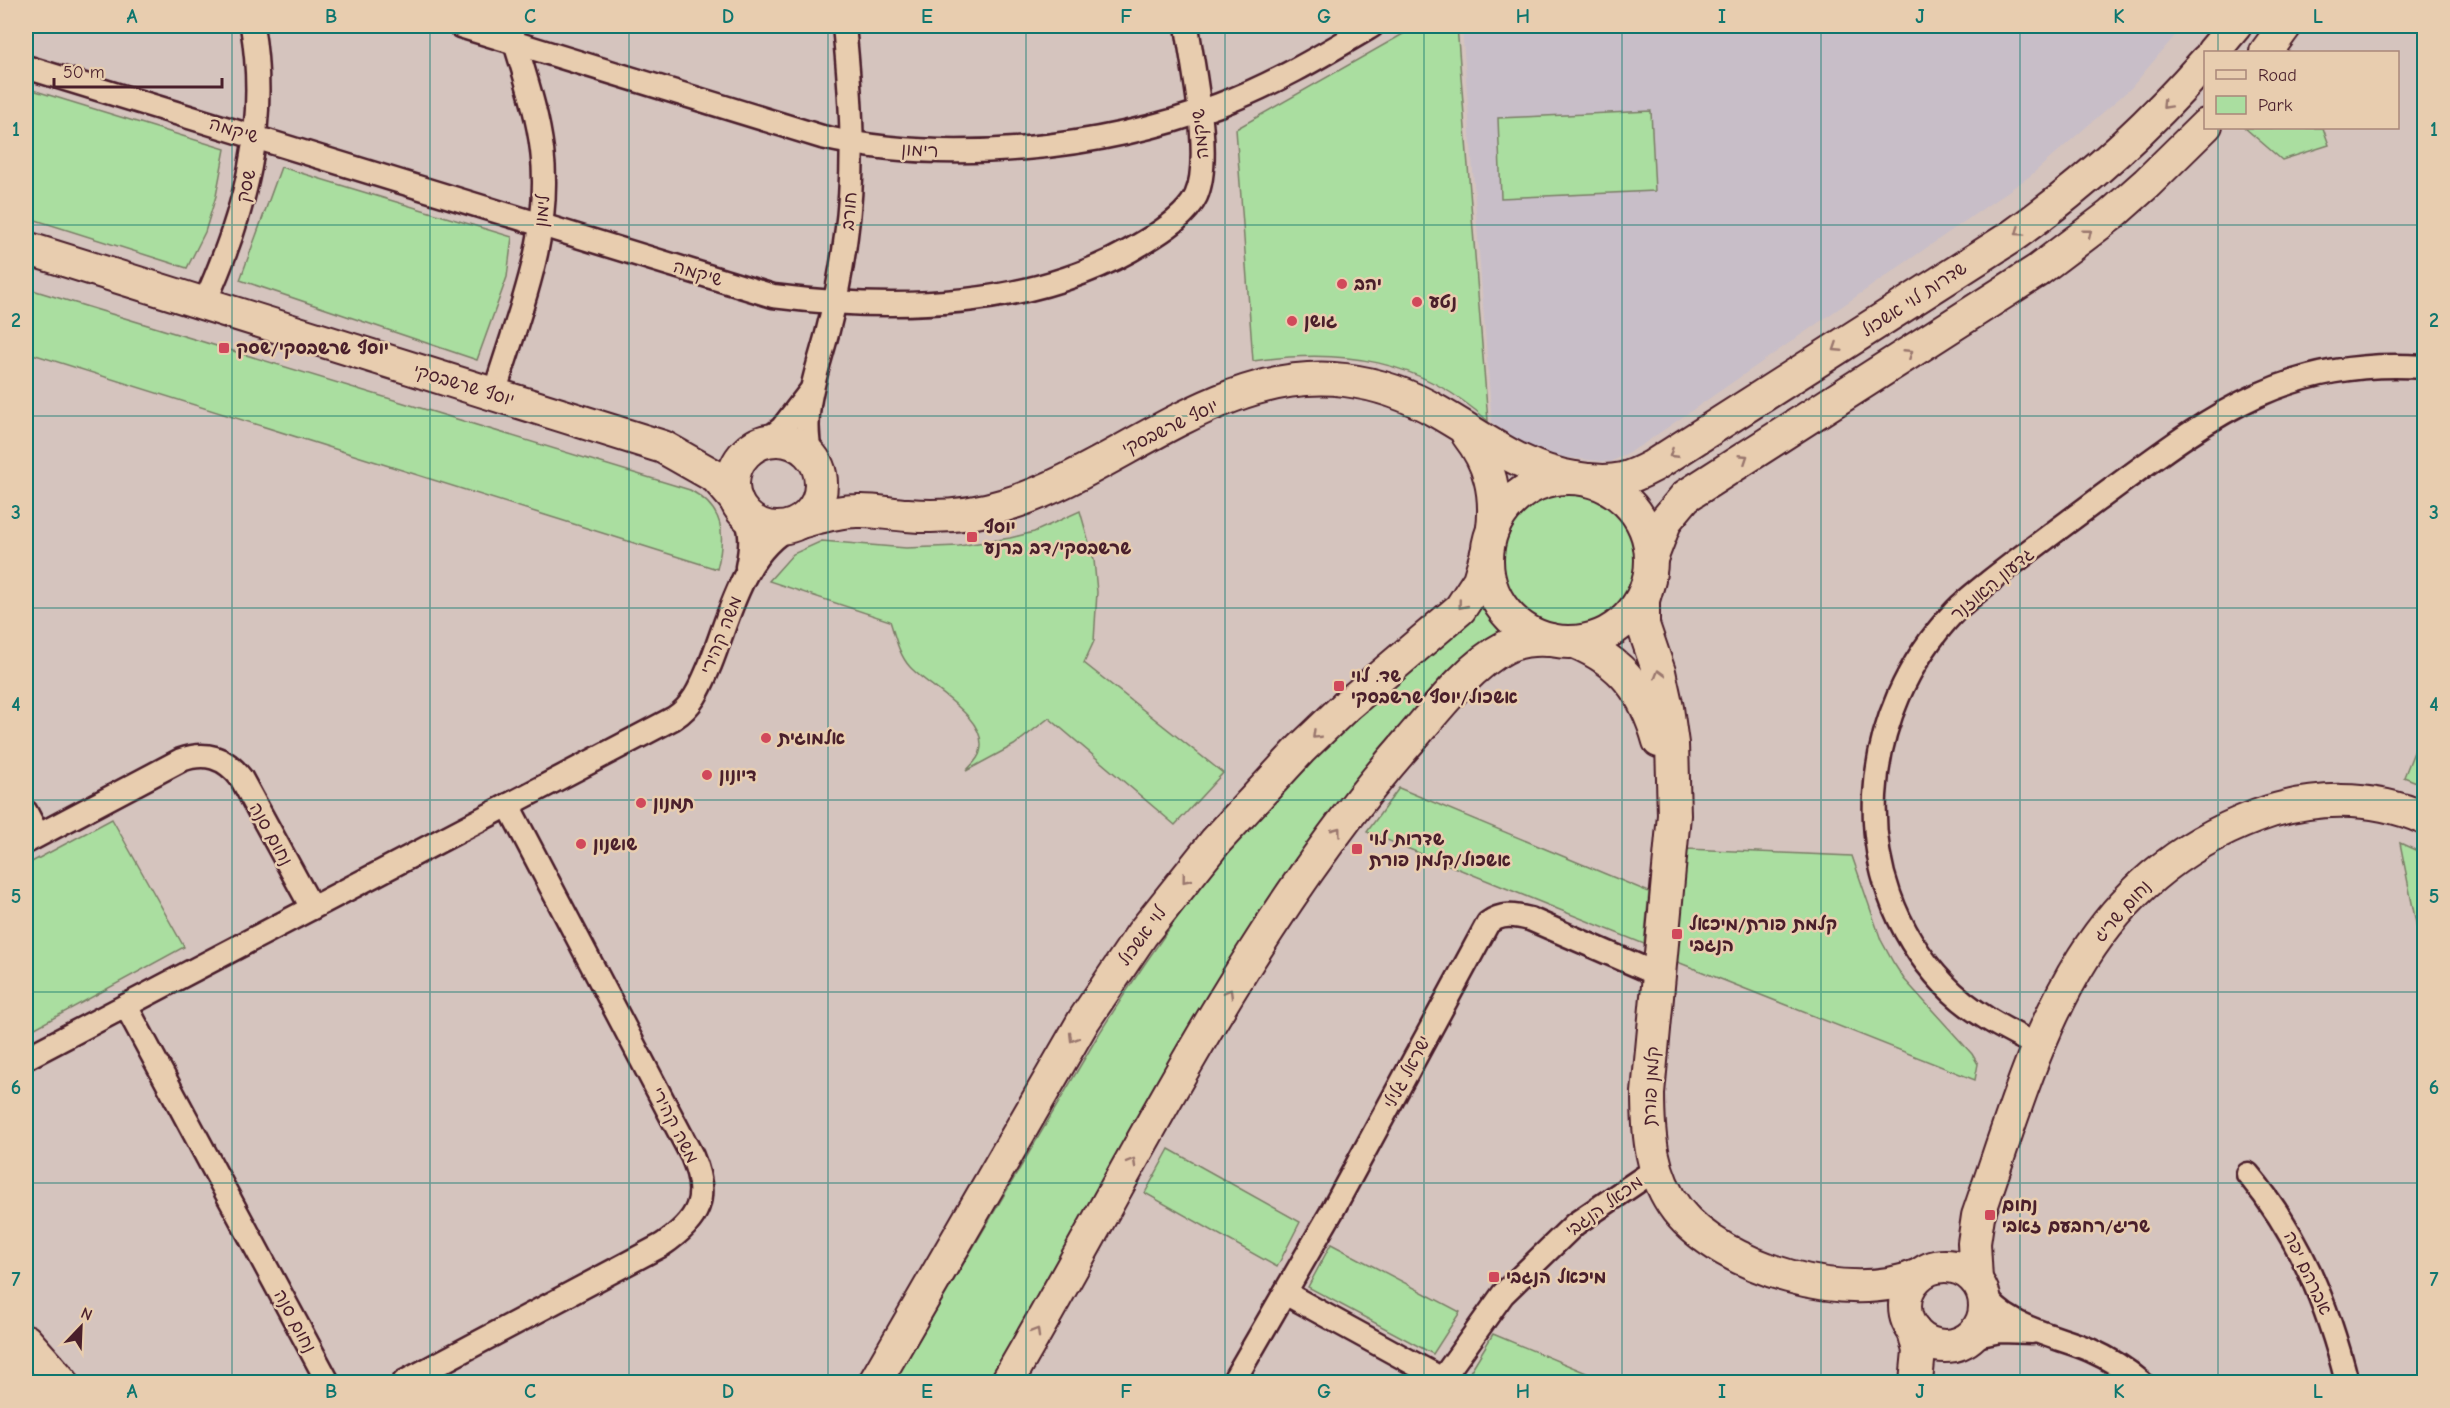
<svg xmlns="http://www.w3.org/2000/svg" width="2450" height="1408" font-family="'Comic Neue','Playpen Sans Hebrew',sans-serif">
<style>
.built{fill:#c8bec8}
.green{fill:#aadea0;stroke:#7a7e66;stroke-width:1.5}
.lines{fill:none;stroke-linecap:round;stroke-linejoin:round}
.street-casing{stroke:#4a1f2b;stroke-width:27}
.secondary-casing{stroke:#4a1f2b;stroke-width:36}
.street{stroke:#e8cdaf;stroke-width:22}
.secondary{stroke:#e8cdaf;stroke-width:32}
.oneway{stroke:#99766d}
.grid{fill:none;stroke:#0f766e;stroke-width:1.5;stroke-opacity:0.55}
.poi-dot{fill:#d1495b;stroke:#e8cdaf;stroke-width:2}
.labels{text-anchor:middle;stroke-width:5;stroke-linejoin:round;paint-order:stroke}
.street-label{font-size:18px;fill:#4a1f2b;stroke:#e8cdaf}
.poi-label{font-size:18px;font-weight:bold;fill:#4a1f2b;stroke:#e8cdaf;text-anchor:start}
.neatline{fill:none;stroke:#0f766e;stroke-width:2}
.grid-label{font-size:20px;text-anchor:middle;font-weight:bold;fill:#0f766e}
</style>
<rect width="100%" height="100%" fill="#d5c4be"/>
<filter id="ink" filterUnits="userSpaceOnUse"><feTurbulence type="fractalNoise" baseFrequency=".0167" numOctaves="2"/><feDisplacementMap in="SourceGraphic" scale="12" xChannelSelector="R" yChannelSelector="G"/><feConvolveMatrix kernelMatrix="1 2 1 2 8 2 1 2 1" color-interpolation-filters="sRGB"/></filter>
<g filter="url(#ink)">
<polygon class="built" points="1462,26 2183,26 2131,88 2030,176 1642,445 1611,462 1559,457 1528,447 1492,423"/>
<g class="green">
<path d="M1417,26h40l31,395c-68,-62 -147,-73 -235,-60l-17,-232z"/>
<polygon points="26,88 225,149 216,196 205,232 187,268 26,217"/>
<polygon points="1651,111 1655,191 1501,198 1498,118"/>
<polygon points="2245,128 2323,128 2329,145 2282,160"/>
<polygon points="281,167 512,237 507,277 477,360 240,280"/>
<path d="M26,288l664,202c34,18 36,44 27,79l-691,-217z"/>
<circle cx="1569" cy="560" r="68"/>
<path d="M1080,511l14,49 3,32 -3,49 -10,22 139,110 -48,52 -126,-107 -35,27 -48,26c5,-6 12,-11 14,-19 10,-34 -52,-65 -70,-85 -11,-12 -15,-31 -20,-46l-121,-40 24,-27 29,-13 84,7 53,-2 51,-8 24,-6z"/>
<path d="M1479,605l29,29 -353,454 -167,294h-94l205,-348c49,-78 102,-154 163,-223 66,-74 144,-139 217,-206z"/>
<polygon points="2424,727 2424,785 2404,777"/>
<polygon points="1399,788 1649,892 1644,944 1367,832"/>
<polygon points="112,819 184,947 26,1033 26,865"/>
<polygon points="2400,843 2424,854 2424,963"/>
<polygon points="1686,849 1852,856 1881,940 1893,962 1904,979 1972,1054 1978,1064 1975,1080 1675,961"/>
<polygon points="1169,1149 1300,1222 1277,1267 1145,1193"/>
<polygon points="1331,1244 1460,1312 1433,1354 1308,1287"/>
<polygon points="1493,1334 1608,1382 1494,1382 1470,1372"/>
</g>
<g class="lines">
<defs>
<g id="street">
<path d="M460,26l362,111c124,28 278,13 397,-32 54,-20 104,-50 153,-79"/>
<path d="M26,67l747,229c124,16 264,14 373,-55 18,-11 41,-26 50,-45 17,-38 -3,-127 -9,-170"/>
<path d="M204,304c41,-91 65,-179 48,-278"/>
<path d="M494,394c24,-79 59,-159 48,-244 -5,-41 -19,-79 -30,-118"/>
<polyline points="766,441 782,428 809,393"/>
<path d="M811,456c-11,-45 6,-83 17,-126 8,-31 14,-62 18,-94 10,-71 5,-140 -2,-210"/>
<path d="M743,512c10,17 8,36 4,55"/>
<polyline points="26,812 38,835"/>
<path d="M26,842l155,-82c24,-9 44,-3 60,18l71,130 -286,150"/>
<path d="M312,908l362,-190c20,-13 27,-32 36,-53 20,-50 32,-113 83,-140"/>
<polyline points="126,1006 328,1382"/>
<path d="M2038,1046c-34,-17 -68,-34 -94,-62 -101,-107 -87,-271 12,-374 10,-10 22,-19 33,-28 35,-28 71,-54 107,-81 109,-80 184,-144 328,-134"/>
<path d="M2248,1174c51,61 80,131 99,208"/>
<path d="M1982,1290c20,38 73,45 108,60 18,8 37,20 51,32"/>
<polyline points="1285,1293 1442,1379"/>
<polyline points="1971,1337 2000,1331 2032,1332"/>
<path d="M404,1382l258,-137c37,-25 48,-47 30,-89l-184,-351"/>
<path d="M1233,1382l98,-169 157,-290c13,-10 27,-8 42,-4l129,56"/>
<polyline points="1440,1382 1503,1294 1575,1224 1656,1169"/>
</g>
<g id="secondary">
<polyline points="2213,52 2235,26"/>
<polyline points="2266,52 2285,26"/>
<polyline points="26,248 663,447 716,477 736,500"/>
<path d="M1468,435c22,28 29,58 25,93"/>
<circle cx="777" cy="484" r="44"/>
<circle cx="1569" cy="560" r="82"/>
<path d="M1588,480c28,3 41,-1 65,-14l358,-229c72,-51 136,-109 195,-176"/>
<path d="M800,522c19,-5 37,-11 57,-11 17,-1 33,3 50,4 33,3 66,0 98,-10 113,-34 215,-140 340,-125 33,4 64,15 93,32 46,26 84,58 137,66"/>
<polyline points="1651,559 1666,520 1686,496 2037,271 2111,215 2147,183 2206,125"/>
<path d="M1649,580l-6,20v25l16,47 8,36 5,36 2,71 -26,278c0,42 3,83 29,117 46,59 173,96 242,65"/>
<path d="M1575,642c48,20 70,50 84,99"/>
<circle cx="1945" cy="1306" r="40"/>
<path d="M1976,1280l-2,-37 4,-27c58,-166 95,-331 279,-400 54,-20 114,-21 167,2"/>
<polyline points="1914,1331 1919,1351 1916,1382"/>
<polyline points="26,1341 62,1382"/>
<polyline points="875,1382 1084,1020 1142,934 1216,841 1301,749 1347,705 1460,609 1479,580 1487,553"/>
<path d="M1007,1382c127,-216 236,-452 403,-642 26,-30 59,-74 94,-92 15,-8 29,-9 46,-8"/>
</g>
</defs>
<use href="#street" class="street-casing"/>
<use href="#secondary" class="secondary-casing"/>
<use href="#street" class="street"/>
<use href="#secondary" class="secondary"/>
</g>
<defs><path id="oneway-chevron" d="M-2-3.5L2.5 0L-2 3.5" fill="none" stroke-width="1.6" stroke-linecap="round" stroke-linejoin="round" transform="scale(1.5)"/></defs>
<g class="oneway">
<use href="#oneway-chevron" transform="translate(2166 105) rotate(133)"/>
<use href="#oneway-chevron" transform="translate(2019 232) rotate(145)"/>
<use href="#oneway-chevron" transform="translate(2088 233) rotate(-39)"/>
<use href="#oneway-chevron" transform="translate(1837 348) rotate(147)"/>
<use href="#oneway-chevron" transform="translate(1909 353) rotate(-33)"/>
<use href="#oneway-chevron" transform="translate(1673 454) rotate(147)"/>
<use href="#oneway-chevron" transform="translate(1744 458) rotate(-33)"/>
<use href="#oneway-chevron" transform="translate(1462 605) rotate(129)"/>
<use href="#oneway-chevron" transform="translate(1659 674) rotate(-106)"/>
<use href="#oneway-chevron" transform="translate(1316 735) rotate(136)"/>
<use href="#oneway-chevron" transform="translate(1337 831) rotate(-53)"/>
<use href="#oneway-chevron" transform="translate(1186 879) rotate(129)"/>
<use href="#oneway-chevron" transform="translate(1229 993) rotate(-60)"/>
<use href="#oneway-chevron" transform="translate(1073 1038) rotate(121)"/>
<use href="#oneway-chevron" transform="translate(1132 1162) rotate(-60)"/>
<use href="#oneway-chevron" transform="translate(1036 1332) rotate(-60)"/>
</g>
</g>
<path class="grid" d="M232,26v1356M430,26v1356M629,26v1356M828,26v1356M1026,26v1356M1225,26v1356M1424,26v1356M1622,26v1356M1821,26v1356M2020,26v1356M2218,26v26M2218,128v1254M26,225h2398M26,416h2398M26,608h2398M26,800h2398M26,992h2398M26,1183h2398"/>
<g class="poi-dot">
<circle cx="1342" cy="284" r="6"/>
<circle cx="1417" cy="302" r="6"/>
<circle cx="1292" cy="321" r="6"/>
<rect x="218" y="342" width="12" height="12" rx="3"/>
<rect x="966" y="531" width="12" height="12" rx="3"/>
<rect x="1333" y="680" width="12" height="12" rx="3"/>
<circle cx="766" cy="738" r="6"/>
<circle cx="707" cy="775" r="6"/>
<circle cx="641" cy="803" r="6"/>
<circle cx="581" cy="844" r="6"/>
<rect x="1351" y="843" width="12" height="12" rx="3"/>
<rect x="1671" y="928" width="12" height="12" rx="3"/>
<rect x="1984" y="1209" width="12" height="12" rx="3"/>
<rect x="1488" y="1271" width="12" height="12" rx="3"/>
</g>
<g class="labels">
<g class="street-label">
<text transform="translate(234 130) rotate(17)" y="6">שיקמה</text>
<text transform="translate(1200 134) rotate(-95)" y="6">שיקמה</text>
<text transform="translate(920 150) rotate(3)" y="6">רימון</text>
<text transform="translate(246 186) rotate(-77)" y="6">שסק</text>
<text transform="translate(542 211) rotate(-85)" y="6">לימון</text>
<text transform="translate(849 211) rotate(-85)" y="6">חורב</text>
<text transform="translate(698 273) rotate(17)" y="6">שיקמה</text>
<text transform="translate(1914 299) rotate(-33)" y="6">שדרות לוי אשכול</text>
<text transform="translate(464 385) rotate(17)" y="6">יוסף שרשבסקי</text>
<text transform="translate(1170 427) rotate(-26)" y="6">יוסף שרשבסקי</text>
<text transform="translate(1992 584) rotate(-40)" y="6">גדעון האוזנר</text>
<text transform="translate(721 635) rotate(-68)" y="6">משה קהירי</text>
<text transform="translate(271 834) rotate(61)" y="6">נחום סנה</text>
<text transform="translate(2122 911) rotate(-48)" y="6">נחום שריג</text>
<text transform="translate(1142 936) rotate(-54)" y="6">לוי אשכול</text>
<text transform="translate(1407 1072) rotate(-62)" y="6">ישראל גלילי</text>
<text transform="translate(1651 1086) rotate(-87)" y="6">קלמן פורת</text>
<text transform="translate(675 1125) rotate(63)" y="6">משה קהירי</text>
<text transform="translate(1604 1206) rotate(-36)" y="6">מכאל הנגבי</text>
<text transform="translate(2308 1273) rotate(65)" y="6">אברהם יפה</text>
<text transform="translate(295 1321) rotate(62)" y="6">נחום סנה</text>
</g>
<g class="poi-label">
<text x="1354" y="290">יהב</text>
<text x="1429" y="308">נטע</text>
<text x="1304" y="327">גושן</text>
<text x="236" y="354">יוסף שרשבסקי/שסק</text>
<text x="984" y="533">יוסף<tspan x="984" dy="21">שרשבסקי/דב ברנע</tspan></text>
<text x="1351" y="682">שד. לוי<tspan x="1351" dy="21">אשכול/יוסף שרשבסקי</tspan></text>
<text x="778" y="744">אלמוגית</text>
<text x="719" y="781">דיונון</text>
<text x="653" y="809">תמנון</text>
<text x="1369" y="845">שדרות לוי<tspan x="1369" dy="21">אשכול/קלמן פורת</tspan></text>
<text x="593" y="850">שושנון</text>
<text x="1689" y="930">קלמת פורת/מיכאל<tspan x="1689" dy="21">הנגבי</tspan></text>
<text x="2002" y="1211">נחום<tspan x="2002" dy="21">שריג/רחבעם זאבי</tspan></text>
<text x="1506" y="1283">מיכאל הנגבי</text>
</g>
</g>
<rect width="2450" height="1408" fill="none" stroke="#e8cdaf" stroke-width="66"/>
<rect x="2204" y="51" width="195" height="78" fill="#e8cdaf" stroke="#a9877a" stroke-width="1.5"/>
<rect x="2216" y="70" width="30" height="9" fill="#e8cdaf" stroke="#a9877a" stroke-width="1.5"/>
<text x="2258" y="81" font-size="18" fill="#4a1f2b">Road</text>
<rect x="2216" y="96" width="30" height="18" fill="#aadea0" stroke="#a9877a" stroke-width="1.5"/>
<text x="2258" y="111" font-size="18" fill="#4a1f2b">Park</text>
<g transform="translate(81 1327) rotate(23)" stroke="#e8cdaf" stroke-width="4.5" paint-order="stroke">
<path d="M0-4.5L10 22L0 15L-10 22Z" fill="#4a1f2b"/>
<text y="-9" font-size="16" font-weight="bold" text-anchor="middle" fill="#4a1f2b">N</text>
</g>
<path d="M54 78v9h168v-9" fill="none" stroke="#4a1f2b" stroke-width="3"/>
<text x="63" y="78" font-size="18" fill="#4a1f2b" stroke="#e8cdaf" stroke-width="4.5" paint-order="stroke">50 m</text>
<rect x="33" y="33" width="2384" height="1342" class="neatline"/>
<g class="grid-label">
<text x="132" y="23">A</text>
<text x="331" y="23">B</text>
<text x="530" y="23">C</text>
<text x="728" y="23">D</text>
<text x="927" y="23">E</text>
<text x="1126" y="23">F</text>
<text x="1324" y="23">G</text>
<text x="1523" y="23">H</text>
<text x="1722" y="23">I</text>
<text x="1920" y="23">J</text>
<text x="2119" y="23">K</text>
<text x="2318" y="23">L</text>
<text x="16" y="136">1</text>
<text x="2434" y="136">1</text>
<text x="16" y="327">2</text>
<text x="2434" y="327">2</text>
<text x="16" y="519">3</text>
<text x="2434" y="519">3</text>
<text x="16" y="711">4</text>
<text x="2434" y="711">4</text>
<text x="16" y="903">5</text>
<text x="2434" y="903">5</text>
<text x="16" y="1094">6</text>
<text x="2434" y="1094">6</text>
<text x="16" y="1286">7</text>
<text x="2434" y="1286">7</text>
<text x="132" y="1398">A</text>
<text x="331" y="1398">B</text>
<text x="530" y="1398">C</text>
<text x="728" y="1398">D</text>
<text x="927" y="1398">E</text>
<text x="1126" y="1398">F</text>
<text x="1324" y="1398">G</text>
<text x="1523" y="1398">H</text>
<text x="1722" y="1398">I</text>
<text x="1920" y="1398">J</text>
<text x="2119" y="1398">K</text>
<text x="2318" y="1398">L</text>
</g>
</svg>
